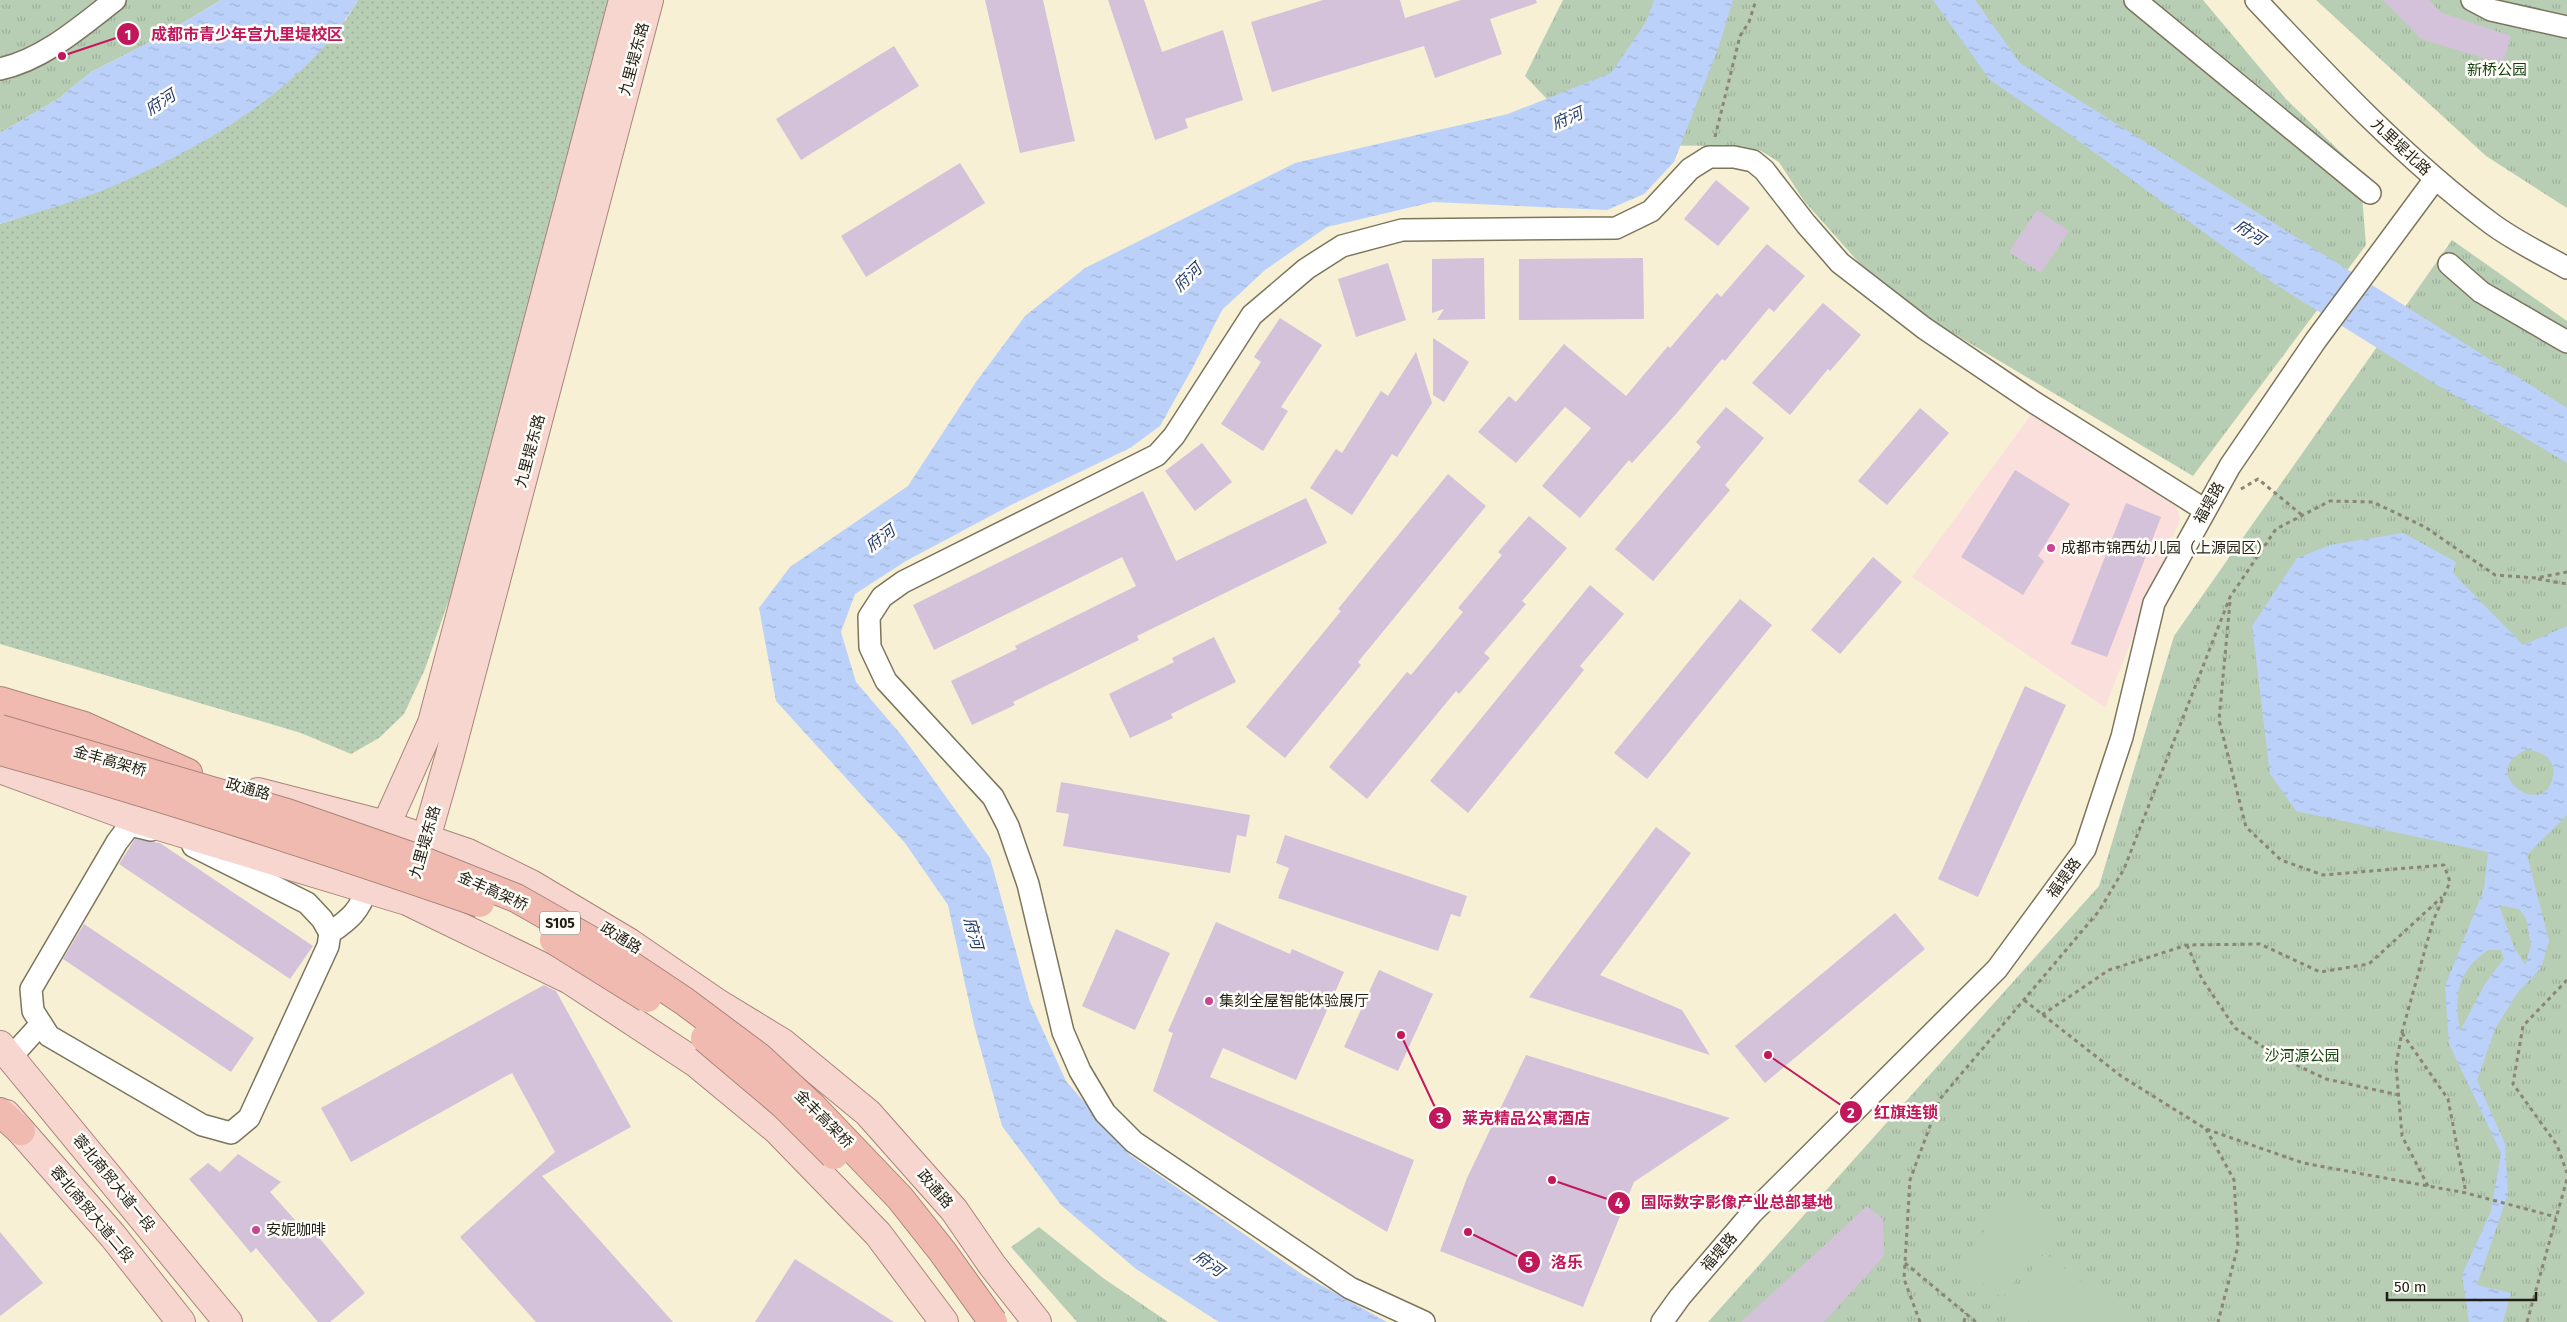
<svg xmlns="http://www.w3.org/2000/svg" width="2567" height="1322" font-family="'Fira Sans','Noto Sans SC',sans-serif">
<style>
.education{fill:#fadfdd}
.grass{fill:url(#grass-dots)}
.park{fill:url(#park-tufts)}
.pitch{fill:#b7ceb4}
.water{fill:url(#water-ripples);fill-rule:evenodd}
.building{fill:#d3c2d9}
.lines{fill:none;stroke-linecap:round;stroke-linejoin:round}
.minor-casing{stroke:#7b755d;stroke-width:24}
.major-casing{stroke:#a8847a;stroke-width:30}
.highway-casing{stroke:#a8847a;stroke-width:30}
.path{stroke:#8b8674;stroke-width:3;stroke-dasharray:4 4;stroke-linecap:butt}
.minor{stroke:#fff;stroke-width:21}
.major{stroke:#f7d6d0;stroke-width:28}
.highway{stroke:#f1bab0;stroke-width:28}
.highway-bridge-casing{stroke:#a8847a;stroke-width:30;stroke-linecap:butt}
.highway-bridge{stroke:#f1bab0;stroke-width:28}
.poi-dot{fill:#c64895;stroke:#fffdf8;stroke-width:2}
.labels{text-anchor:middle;stroke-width:5;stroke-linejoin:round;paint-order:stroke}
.shield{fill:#fffdf8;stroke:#646259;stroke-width:1}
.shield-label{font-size:14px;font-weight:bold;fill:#211f15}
.street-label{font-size:15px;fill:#211f15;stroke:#fffdf8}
.park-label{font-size:15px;fill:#133f0e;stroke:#fffdf8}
.poi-label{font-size:15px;fill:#211f15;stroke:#fffdf8;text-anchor:start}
.water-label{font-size:16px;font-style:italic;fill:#253e6f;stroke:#fffdf8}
.leader{fill:none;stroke:#c2185b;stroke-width:2}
.callout-dot{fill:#c2185b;stroke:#fffdf8;stroke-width:2}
.mark-label{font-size:15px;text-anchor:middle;font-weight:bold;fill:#fff}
.callout-label{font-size:16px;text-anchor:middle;font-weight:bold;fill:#c2185b;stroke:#fffdf8;stroke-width:5;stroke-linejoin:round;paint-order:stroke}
</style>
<defs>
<pattern id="grass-dots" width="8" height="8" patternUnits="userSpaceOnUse" patternTransform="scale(1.25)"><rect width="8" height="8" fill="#b7ceb4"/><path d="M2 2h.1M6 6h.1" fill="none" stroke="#9db09a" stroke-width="1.8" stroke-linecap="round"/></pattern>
<pattern id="park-tufts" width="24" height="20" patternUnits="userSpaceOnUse" patternTransform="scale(1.25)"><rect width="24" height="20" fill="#b7ceb4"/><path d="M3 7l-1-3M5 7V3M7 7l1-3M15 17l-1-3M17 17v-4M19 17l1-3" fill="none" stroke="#9db09a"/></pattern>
<pattern id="water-ripples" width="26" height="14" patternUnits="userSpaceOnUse" patternTransform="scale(1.25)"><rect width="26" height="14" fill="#bbd1f9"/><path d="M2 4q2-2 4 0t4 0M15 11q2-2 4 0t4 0" fill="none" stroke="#a0b3d5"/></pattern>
</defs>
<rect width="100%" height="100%" fill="#f7f0d5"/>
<polygon class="education" points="2031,415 2177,507 2180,519 2105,707 1912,577"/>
<polygon class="grass" points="358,0 612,0 461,565 425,669 404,714 379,738 351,754 301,733 0,644 0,224 100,191 346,20"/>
<g class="park">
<polygon points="0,0 221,0 156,39 91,72 58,99 0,133"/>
<polygon points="1563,0 2203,0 2286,99 2360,171 2366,245 2193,476 1924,316 1878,284 1804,201 1779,162 1761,151 1741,146 1591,145 1525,76"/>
<polygon points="2316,0 2567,0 2567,208 2486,156"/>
<polygon points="2452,240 2567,321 2567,1322 1708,1322 2099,886 2174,636"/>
<polygon points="1039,1227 1103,1278 1168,1322 1077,1322 1011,1247"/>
</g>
<g class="pitch">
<polygon points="2014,1192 2058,1226 2002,1298 1959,1264"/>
<polygon points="2045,1253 2132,1322 2030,1322 2006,1303"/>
</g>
<g class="water">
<path d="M221,0h137c-53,91 -162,152 -257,191 -33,13 -68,22 -101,33v-91l58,-34 33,-27 65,-33z"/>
<polygon points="1654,0 1733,0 1719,46 1674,162 1644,194 1607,210 1433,202 1327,227 1265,270 1222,310 1193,367 1160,426 1130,448 1011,505 906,561 855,594 841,632 856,682 903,737 990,858 1030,1002 1066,1081 1130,1155 1303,1275 1387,1322 1219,1322 1136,1269 1061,1205 1002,1126 974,1025 948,905 905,843 776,701 759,608 790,567 908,486 976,382 1025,316 1085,268 1295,163 1508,114 1611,73 1646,22"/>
<polygon points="1933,0 1975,0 2020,63 2567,408 2567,463 2414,371 2275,284 2069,134 1990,80"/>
<path d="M2403,533l53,29 -3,11 70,72 44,-19v189l-40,40 22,86 -8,27 -23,24 -22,35 -19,53 28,64 3,50 -31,91 34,8 -8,29h-34l-7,-47 29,-64 10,-58 -52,-109 -4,-58 39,-97 4,-37 -192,-41 -26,-37 -18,-148 45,-68 33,-13zM2526,750c15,0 30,9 27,26 -8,46 -78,-4 -27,-26zM2499,905l20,4 7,9 5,27 -6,20 -11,-18zM2488,950h13l3,9 -18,23 -26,49c-6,-35 -3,-60 28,-81z"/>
</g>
<g class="building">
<polygon points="985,0 1043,0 1075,141 1020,153"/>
<polygon points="1108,0 1144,0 1162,52 1223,30 1243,100 1185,119 1188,128 1155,140"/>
<polygon points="1323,0 1400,0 1405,18 1461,0 1536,0 1537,3 1490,19 1502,54 1435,78 1424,46 1272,92 1251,22"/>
<polygon points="2383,0 2429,0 2440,12 2511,36 2503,64 2421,39"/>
<polygon points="894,46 919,86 801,160 776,119"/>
<polygon points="960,163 985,203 866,277 841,236"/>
<polygon points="1716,180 1750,208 1718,246 1684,219"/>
<polygon points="2037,210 2069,231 2041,273 2009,252"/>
<polygon points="1767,244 1805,276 1774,312 1769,308 1725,361 1722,359 1676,414 1632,463 1629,460 1580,518 1542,486 1591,428 1565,407 1516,463 1478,432 1509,396 1516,402 1564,344 1626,396 1668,346 1670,348 1717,293 1721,297"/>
<polygon points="1484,258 1485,319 1437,320 1444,309 1432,313 1432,259"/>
<polygon points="1643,258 1644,319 1519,320 1519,259"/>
<polygon points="1388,263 1406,320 1356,337 1338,279"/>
<polygon points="1823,303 1861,335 1830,371 1828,369 1790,415 1752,383"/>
<polygon points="1280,318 1322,345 1281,407 1288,411 1263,451 1221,424 1261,362 1254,357"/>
<polygon points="1433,338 1469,362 1444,402 1433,395"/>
<polygon points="1416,352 1432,403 1397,457 1392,454 1352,515 1310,488 1336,449 1342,453 1381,391 1388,396"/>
<polygon points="1726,407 1764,438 1725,485 1730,490 1653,581 1615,549 1701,447 1696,442"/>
<polygon points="1920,408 1949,433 1887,505 1858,481"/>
<polygon points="1202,443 1232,482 1195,511 1165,471"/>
<polygon points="2015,470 2070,504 2038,556 2044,561 2023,595 1961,557"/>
<polygon points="1448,474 1486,506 1358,662 1361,665 1285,758 1246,727 1341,611 1338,609"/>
<polygon points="1143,491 1176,561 1306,498 1327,543 1137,636 1139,640 1013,702 1015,705 972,725 951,681 1017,649 1015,646 1136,586 1122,557 934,650 913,605"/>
<polygon points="2126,503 2161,517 2107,657 2071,644"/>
<polygon points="1529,516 1567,548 1522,601 1526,604 1484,653 1490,658 1459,694 1456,691 1367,799 1329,767 1407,672 1411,675 1463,612 1458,608 1502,555 1498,552"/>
<polygon points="1873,557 1902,582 1840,654 1811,630"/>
<polygon points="1590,585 1624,614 1580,666 1584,670 1468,813 1430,781"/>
<polygon points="1740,599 1772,625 1647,779 1614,753"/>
<polygon points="1214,637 1236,682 1171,714 1173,718 1130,738 1109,694 1174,662 1172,658"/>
<polygon points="2025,686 2066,705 1978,897 1938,879"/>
<polygon points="1061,782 1250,815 1246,837 1237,835 1230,873 1063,846 1069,814 1056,812"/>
<polygon points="1656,827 1691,853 1600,975 1682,1010 1710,1055 1529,997"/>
<polygon points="1285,835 1467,896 1460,917 1451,914 1438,951 1278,898 1289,868 1276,863"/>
<polygon points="135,839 160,843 313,946 290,979 119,864"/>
<polygon points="1895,913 1925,949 1765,1083 1735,1046"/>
<polygon points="1216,922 1290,954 1292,949 1344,972 1296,1080 1223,1048 1210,1077 1414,1160 1387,1232 1153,1091 1173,1033 1168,1031"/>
<polygon points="84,924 254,1038 231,1072 63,959"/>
<polygon points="1116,929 1170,953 1135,1030 1082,1006"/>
<polygon points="1379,970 1433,994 1398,1071 1344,1047"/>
<polygon points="544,985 556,991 631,1127 542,1176 673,1322 536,1322 460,1237 555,1152 512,1073 351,1162 321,1108"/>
<polygon points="1526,1055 1730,1118 1634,1182 1583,1307 1440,1251 1467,1178"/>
<polygon points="238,1154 281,1182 270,1192 311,1238 316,1234 365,1293 330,1322 318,1322 256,1248 251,1253 189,1179 208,1163 220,1172"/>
<polygon points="1867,1206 1883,1219 1884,1256 1824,1322 1741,1322"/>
<polygon points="0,1232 43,1283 0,1316"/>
<polygon points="795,1259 894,1322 755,1322"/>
</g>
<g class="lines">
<defs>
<g id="minor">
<polyline points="2135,0 2370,193"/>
<path d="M2256,0c74,79 149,159 236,224 23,17 50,30 75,44"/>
<polyline points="2472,0 2491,10 2567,27"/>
<path d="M0,69c43,-9 80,-42 115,-69"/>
<polyline points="2449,264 2481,292 2567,342"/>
<path d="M151,830l-21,-5 -13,17 -86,147 2,22 16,25 153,89 29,8 18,-15 79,-172 2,-13c20,-14 30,-22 37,-46"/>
<polyline points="193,846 307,903 322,919 330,933"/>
<polyline points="11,1057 41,1024"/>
<polyline points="1424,1322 1350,1288 1134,1142 1105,1113 1080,1071 1063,1032 1028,884 1008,826 993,797 886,681 870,647 869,617 882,597 903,582 1157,455 1174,436 1252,315 1306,269 1342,246 1402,230 1616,228 1651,211 1690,169 1709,157 1734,157 1753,161 1764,170 1806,224 1840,263 1924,328 2035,403 2205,510"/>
<polyline points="1662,1322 1680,1297 1752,1213 1997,969 2085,849 2122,737 2154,603 2230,466 2316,340 2435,179"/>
</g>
<g id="major">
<polyline points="0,769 139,820 407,901 570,980 696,1063 777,1130 878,1234 944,1322"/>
<polyline points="258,792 386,825 468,853 531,884 630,943 719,1004 783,1043 868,1113 954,1210 992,1265 1037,1322"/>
<polyline points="380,843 386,825 432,723 623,0"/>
<polyline points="421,856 449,758 649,0"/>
<polyline points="0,1045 228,1322"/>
<polyline points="6,1114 113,1236 181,1322"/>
</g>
<g id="highway">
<polyline points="0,701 84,726 188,773"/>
<polyline points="0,1112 21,1131"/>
</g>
</defs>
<use href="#minor" class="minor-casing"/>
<use href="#major" class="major-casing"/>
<use href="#highway" class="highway-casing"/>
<g class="path">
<polyline points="1715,137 1740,36 1749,22 1756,0"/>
<polyline points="2241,489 2258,479 2302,515"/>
<polyline points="2538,579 2567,584"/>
<polyline points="2230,602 2219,720 2246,827 2281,860 2323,875 2444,865 2450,882 2433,921 2402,1032 2396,1065 2402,1136 2428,1186"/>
<polyline points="2187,945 2202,979 2235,1028 2275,1055 2326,1079 2399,1095"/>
<polyline points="2567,980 2523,1026 2513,1084 2557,1145 2567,1173"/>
<polyline points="2024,1000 2121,1076 2206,1129 2303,1163 2466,1193 2556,1217"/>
<polyline points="2042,1015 2109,970 2187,945 2260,944 2320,972 2369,964 2442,897"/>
<polyline points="2402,1033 2448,1099 2466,1193"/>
<polyline points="2206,1129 2234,1180 2238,1246 2218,1322"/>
<polyline points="1905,1263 1976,1322"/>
<polyline points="1920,1322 1904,1279 1910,1180 1940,1099 2099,911 2124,869 2230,597 2276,529 2330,501 2373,502 2425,527 2495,575 2536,578 2567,572"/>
<polyline points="1964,1322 1966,1313"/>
<polyline points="2527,1322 2567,1179"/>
</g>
<use href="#minor" class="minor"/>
<use href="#major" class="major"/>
<use href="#highway" class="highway"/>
<defs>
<g id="highway-bridge">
<polyline points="0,729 287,813 413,857 516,898 606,949 684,1001 759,1057 812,1106 900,1198 942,1251 993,1322"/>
<path d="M0,751c162,45 321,97 480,152"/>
<polyline points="554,940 647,998"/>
<polyline points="705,1038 783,1104 834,1155"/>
</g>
</defs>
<use href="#highway-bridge" class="highway-bridge-casing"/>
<use href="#highway-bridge" class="highway-bridge"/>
</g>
<g class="poi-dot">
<circle cx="2051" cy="548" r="5"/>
<circle cx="1209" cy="1001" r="5"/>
<circle cx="256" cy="1230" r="5"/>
</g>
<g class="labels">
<rect class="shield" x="540" y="911.5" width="40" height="23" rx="4"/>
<g class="shield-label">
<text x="560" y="928">S105</text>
</g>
<g class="street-label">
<text transform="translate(634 59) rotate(-75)" y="5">九里堤东路</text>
<text transform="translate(2401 147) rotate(43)" y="5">九里堤北路</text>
<text transform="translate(530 451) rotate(-75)" y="5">九里堤东路</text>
<text transform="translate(2209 503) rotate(-61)" y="5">福堤路</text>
<text transform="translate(110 761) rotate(16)" y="5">金丰高架桥</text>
<text transform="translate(248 789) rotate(15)" y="5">政通路</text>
<text transform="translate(425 842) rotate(-74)" y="5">九里堤东路</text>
<text transform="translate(2064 878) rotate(-54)" y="5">福堤路</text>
<text transform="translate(493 891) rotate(24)" y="5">金丰高架桥</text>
<text transform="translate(621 938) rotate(32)" y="5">政通路</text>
<text transform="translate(824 1119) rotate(45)" y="5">金丰高架桥</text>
<text transform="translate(114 1183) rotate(51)" y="5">蓉北商贸大道一段</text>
<text transform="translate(935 1189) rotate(49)" y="5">政通路</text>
<text transform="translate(92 1214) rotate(50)" y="5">蓉北商贸大道二段</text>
<text transform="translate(1719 1252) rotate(-49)" y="5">福堤路</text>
</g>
<g class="park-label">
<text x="2497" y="75">新桥公园</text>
<text x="2302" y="1061">沙河源公园</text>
</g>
<g class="poi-label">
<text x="2061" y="553">成都市锦西幼儿园（上源园区）</text>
<text x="1219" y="1006">集刻全屋智能体验展厅</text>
<text x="266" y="1235">安妮咖啡</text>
</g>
<g class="water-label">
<text transform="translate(160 102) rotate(-33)" y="6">府河</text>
<text transform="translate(1567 118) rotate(-23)" y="6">府河</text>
<text transform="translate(2250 232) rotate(33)" y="6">府河</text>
<text transform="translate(1187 277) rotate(-44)" y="6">府河</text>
<text transform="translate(880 538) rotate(-37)" y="6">府河</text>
<text transform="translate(974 933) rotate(75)" y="6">府河</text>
<text transform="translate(1209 1263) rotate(36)" y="6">府河</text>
</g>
</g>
<path class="leader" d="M62 56L128 34M1768 1055L1851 1112M1401 1035L1440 1118M1552 1180L1619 1203M1468 1232L1529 1262"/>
<g class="callout-dot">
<circle cx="62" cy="56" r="5"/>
<circle cx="1768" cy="1055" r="5"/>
<circle cx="1401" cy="1035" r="5"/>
<circle cx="1552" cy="1180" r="5"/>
<circle cx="1468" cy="1232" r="5"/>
<circle cx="128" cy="34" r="12"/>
<circle cx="1851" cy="1112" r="12"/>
<circle cx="1440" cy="1118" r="12"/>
<circle cx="1619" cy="1203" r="12"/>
<circle cx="1529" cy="1262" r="12"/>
</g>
<g class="mark-label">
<text x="128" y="40">1</text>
<text x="1851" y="1118">2</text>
<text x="1440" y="1123">3</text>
<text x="1619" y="1208">4</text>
<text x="1529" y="1267">5</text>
</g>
<g class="callout-label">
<text x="247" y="40">成都市青少年宫九里堤校区</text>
<text x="1906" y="1118">红旗连锁</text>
<text x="1526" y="1124">莱克精品公寓酒店</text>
<text x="1737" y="1208">国际数字影像产业总部基地</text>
<text x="1567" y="1268">洛乐</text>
</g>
<path d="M2387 1292v8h149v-8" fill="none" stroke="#211f15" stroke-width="2.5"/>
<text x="2394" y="1292" font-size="15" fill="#211f15" stroke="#fffdf8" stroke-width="4" paint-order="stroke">50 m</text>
</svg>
